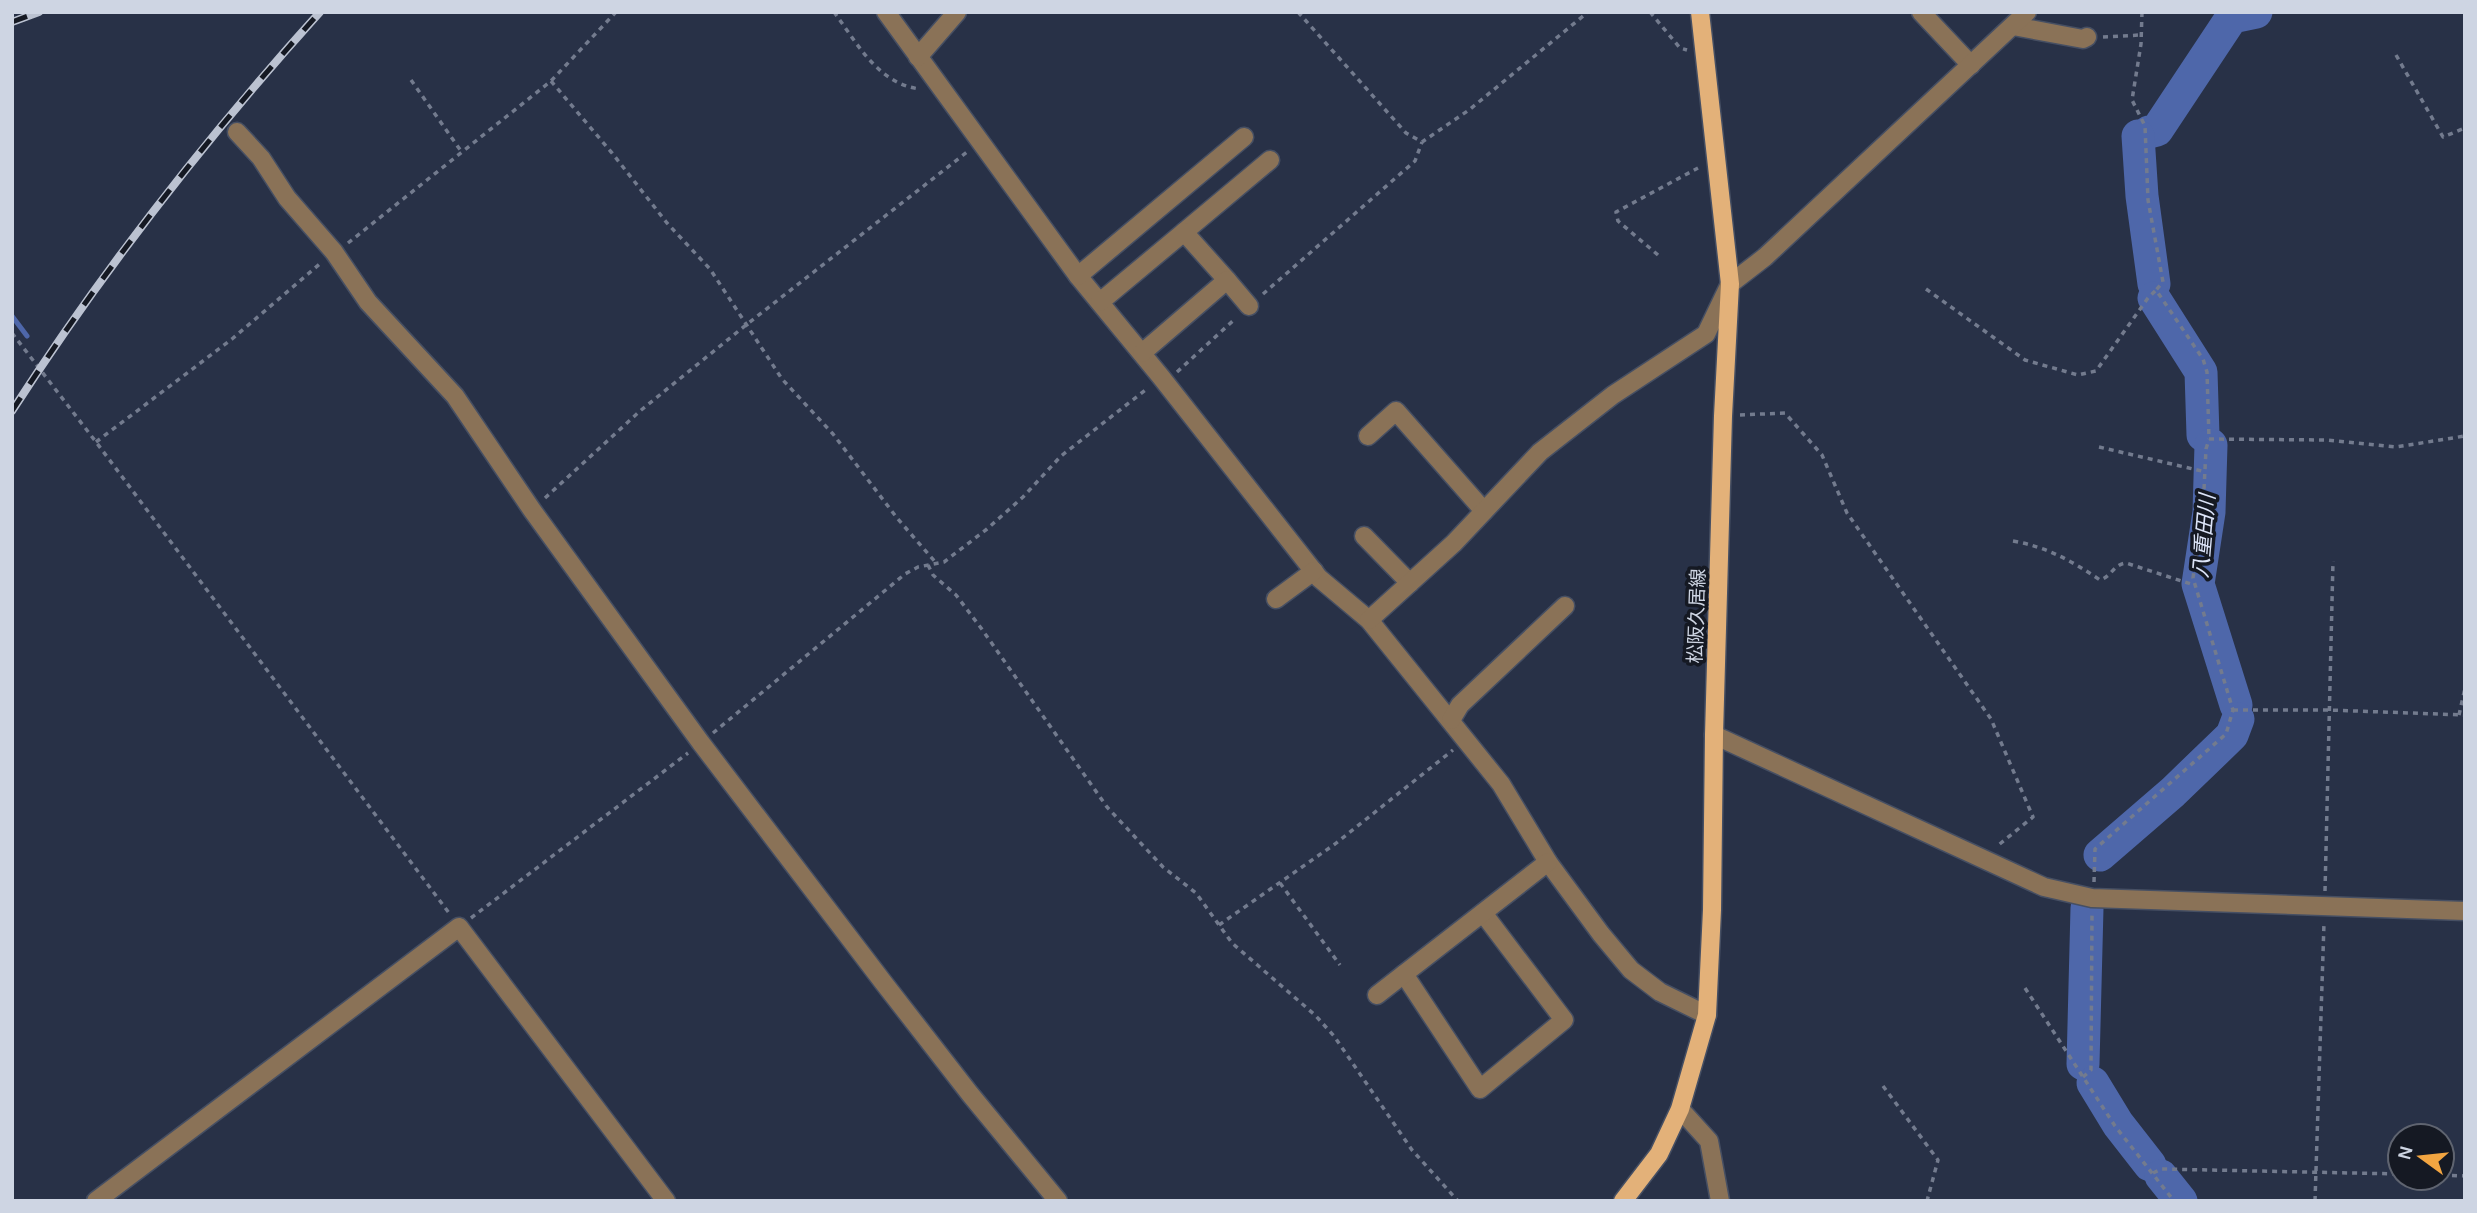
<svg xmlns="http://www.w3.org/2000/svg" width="2477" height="1213" font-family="Karla,'Noto Sans JP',sans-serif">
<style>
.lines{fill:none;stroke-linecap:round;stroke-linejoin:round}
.stream{stroke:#4e67aa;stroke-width:5}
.river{stroke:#4e67aa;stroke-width:33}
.minor-casing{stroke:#464f63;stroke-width:21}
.major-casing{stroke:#464f63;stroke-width:21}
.path{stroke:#737b8e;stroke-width:3.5;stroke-dasharray:5 5;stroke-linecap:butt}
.minor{stroke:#8a7257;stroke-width:18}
.major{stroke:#e3b179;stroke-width:18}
.rail-casing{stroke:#bbc2d1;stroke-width:8}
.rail{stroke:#151923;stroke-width:5;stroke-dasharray:16;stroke-linecap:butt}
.labels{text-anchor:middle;stroke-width:7;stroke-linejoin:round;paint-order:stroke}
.street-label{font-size:19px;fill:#ced5e3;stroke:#151923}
.water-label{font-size:21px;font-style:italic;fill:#dce4f8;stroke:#151923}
</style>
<rect width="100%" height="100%" fill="#283147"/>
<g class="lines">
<polyline class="stream" points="12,316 27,336"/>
<g class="river">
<polyline points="2149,132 2157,130 2232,17 2256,12"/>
<polyline points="2138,136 2142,196 2154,284"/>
<polyline points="2154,298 2201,372 2203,435"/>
<polyline points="2211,445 2209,512 2198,584 2236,705"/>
<polyline points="2100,855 2173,792 2232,735 2238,719"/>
<polyline points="2083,1064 2087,908"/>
<polyline points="2093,1083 2118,1124 2150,1165"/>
<polyline points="2161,1176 2181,1201"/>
</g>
<defs>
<g id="minor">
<polyline points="886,12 1078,276 1161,377 1319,578 1369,620 1501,784 1548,862 1601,934 1631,970 1660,992 1707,1015"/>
<polyline points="1921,12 1971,65"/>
<polyline points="2013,26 2083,39 2087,37"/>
<polyline points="918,57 957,12"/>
<polyline points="237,132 261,158 287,198 334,252 368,302 455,396 532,510 701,743 883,982 970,1094 1058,1201"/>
<polyline points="1184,232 1270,160"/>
<polyline points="1078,276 1244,137"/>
<polyline points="1100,302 1184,232 1227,280"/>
<polyline points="1142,353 1227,280 1249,306"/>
<polyline points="1368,436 1396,411 1484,511"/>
<polyline points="1364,536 1410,583"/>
<polyline points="1276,599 1314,571"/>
<polyline points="1369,620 1454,543 1540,452 1613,395 1706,334 1730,284 1765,257 2027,12"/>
<polyline points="1451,720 1460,705 1565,606"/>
<polyline points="1714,735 2044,887 2092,898 2465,911"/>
<polyline points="1404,974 1480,1089 1564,1020 1483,913"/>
<polyline points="1377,995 1548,862"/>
<polyline points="1680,1109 1709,1141 1720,1201"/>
<polyline points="96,1201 459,927 666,1201"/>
</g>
<polyline id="major" points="1623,1201 1659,1154 1680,1109 1707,1015 1712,910 1714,735 1723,416 1730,284 1700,12"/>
</defs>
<use href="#minor" class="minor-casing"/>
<use href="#major" class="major-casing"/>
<g class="path">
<path d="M834,12c23,31 44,72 86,77"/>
<polyline points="1298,12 1406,133 1422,142 1469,110 1588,12"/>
<polyline points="1650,12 1680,48 1687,50"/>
<polyline points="2142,12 2141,44 2132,100 2145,126 2148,200 2163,282 2156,290 2203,359 2207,372 2209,439 2327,440 2396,447 2465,436"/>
<polyline points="2103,37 2140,35"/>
<polyline points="2396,55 2443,137 2465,128"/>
<polyline points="411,80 461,151"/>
<polyline points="551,81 612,153 667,223 710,269 782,379 833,434 897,518 937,564"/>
<polyline points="348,243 551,81 616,12"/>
<polyline points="1658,255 1618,221 1616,212 1698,168"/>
<polyline points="1926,289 2025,360 2078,375 2096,371 2148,298 2156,290"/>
<polyline points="1263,294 1415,161 1422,142"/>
<polyline points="12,333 96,442 449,913"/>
<polyline points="1177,372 1236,318"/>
<polyline points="1740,415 1785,413 1822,455 1847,513 1991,719 2033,817 1996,847"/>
<polyline points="96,442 232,339 322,262"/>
<polyline points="2099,447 2206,472"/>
<polyline points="545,498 640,411 746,325 967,152"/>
<path d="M2013,541c34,6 59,20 87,39 11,-3 14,-16 26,-17l68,22"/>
<polyline points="928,565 933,575 956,595 981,628 1107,807 1163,867 1196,893 1232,943 1315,1015 1334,1036 1412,1150 1458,1201"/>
<polyline points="2233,710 2328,710 2465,715"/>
<polyline points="2459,715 2465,688"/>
<polyline points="713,733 905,574 918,567 944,562 987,529 1023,497 1061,456 1148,388"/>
<polyline points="2094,882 2095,849 2226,734 2233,710 2193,578 2203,510 2206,449 2209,439"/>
<polyline points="1280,883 1340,965"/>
<polyline points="2325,891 2333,561"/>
<polyline points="471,918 688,753"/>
<polyline points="1219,925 1335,844 1453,750"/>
<polyline points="2025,988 2115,1126 2174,1201"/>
<polyline points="2083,1077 2091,1070 2092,914"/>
<polyline points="1883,1086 1938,1160 1927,1201"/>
<polyline points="2153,1173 2162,1169 2400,1174"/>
<polyline points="2442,1175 2465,1176"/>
<polyline points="2315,1201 2324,923"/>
</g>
<use href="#minor" class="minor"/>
<use href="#major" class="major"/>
<defs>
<g id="rail">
<polyline points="12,22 39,12"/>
<path d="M12,411c91,-141 195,-274 308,-399"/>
</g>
</defs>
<use href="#rail" class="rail-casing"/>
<use href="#rail" class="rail"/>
</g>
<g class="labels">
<g class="street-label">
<text transform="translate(1696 616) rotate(-88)" y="7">松阪久居線</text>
</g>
<g class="water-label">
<text transform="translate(2204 536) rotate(-85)" y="7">八重田川</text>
</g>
</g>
<rect width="2477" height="1213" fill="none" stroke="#ced5e3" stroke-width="28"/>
<g transform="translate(2421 1157) rotate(285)"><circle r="33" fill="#151923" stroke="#5f6470" stroke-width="2"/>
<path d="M0-5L12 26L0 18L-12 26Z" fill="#f2a541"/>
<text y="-10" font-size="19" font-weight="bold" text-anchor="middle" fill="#ced5e3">N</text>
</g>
</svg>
